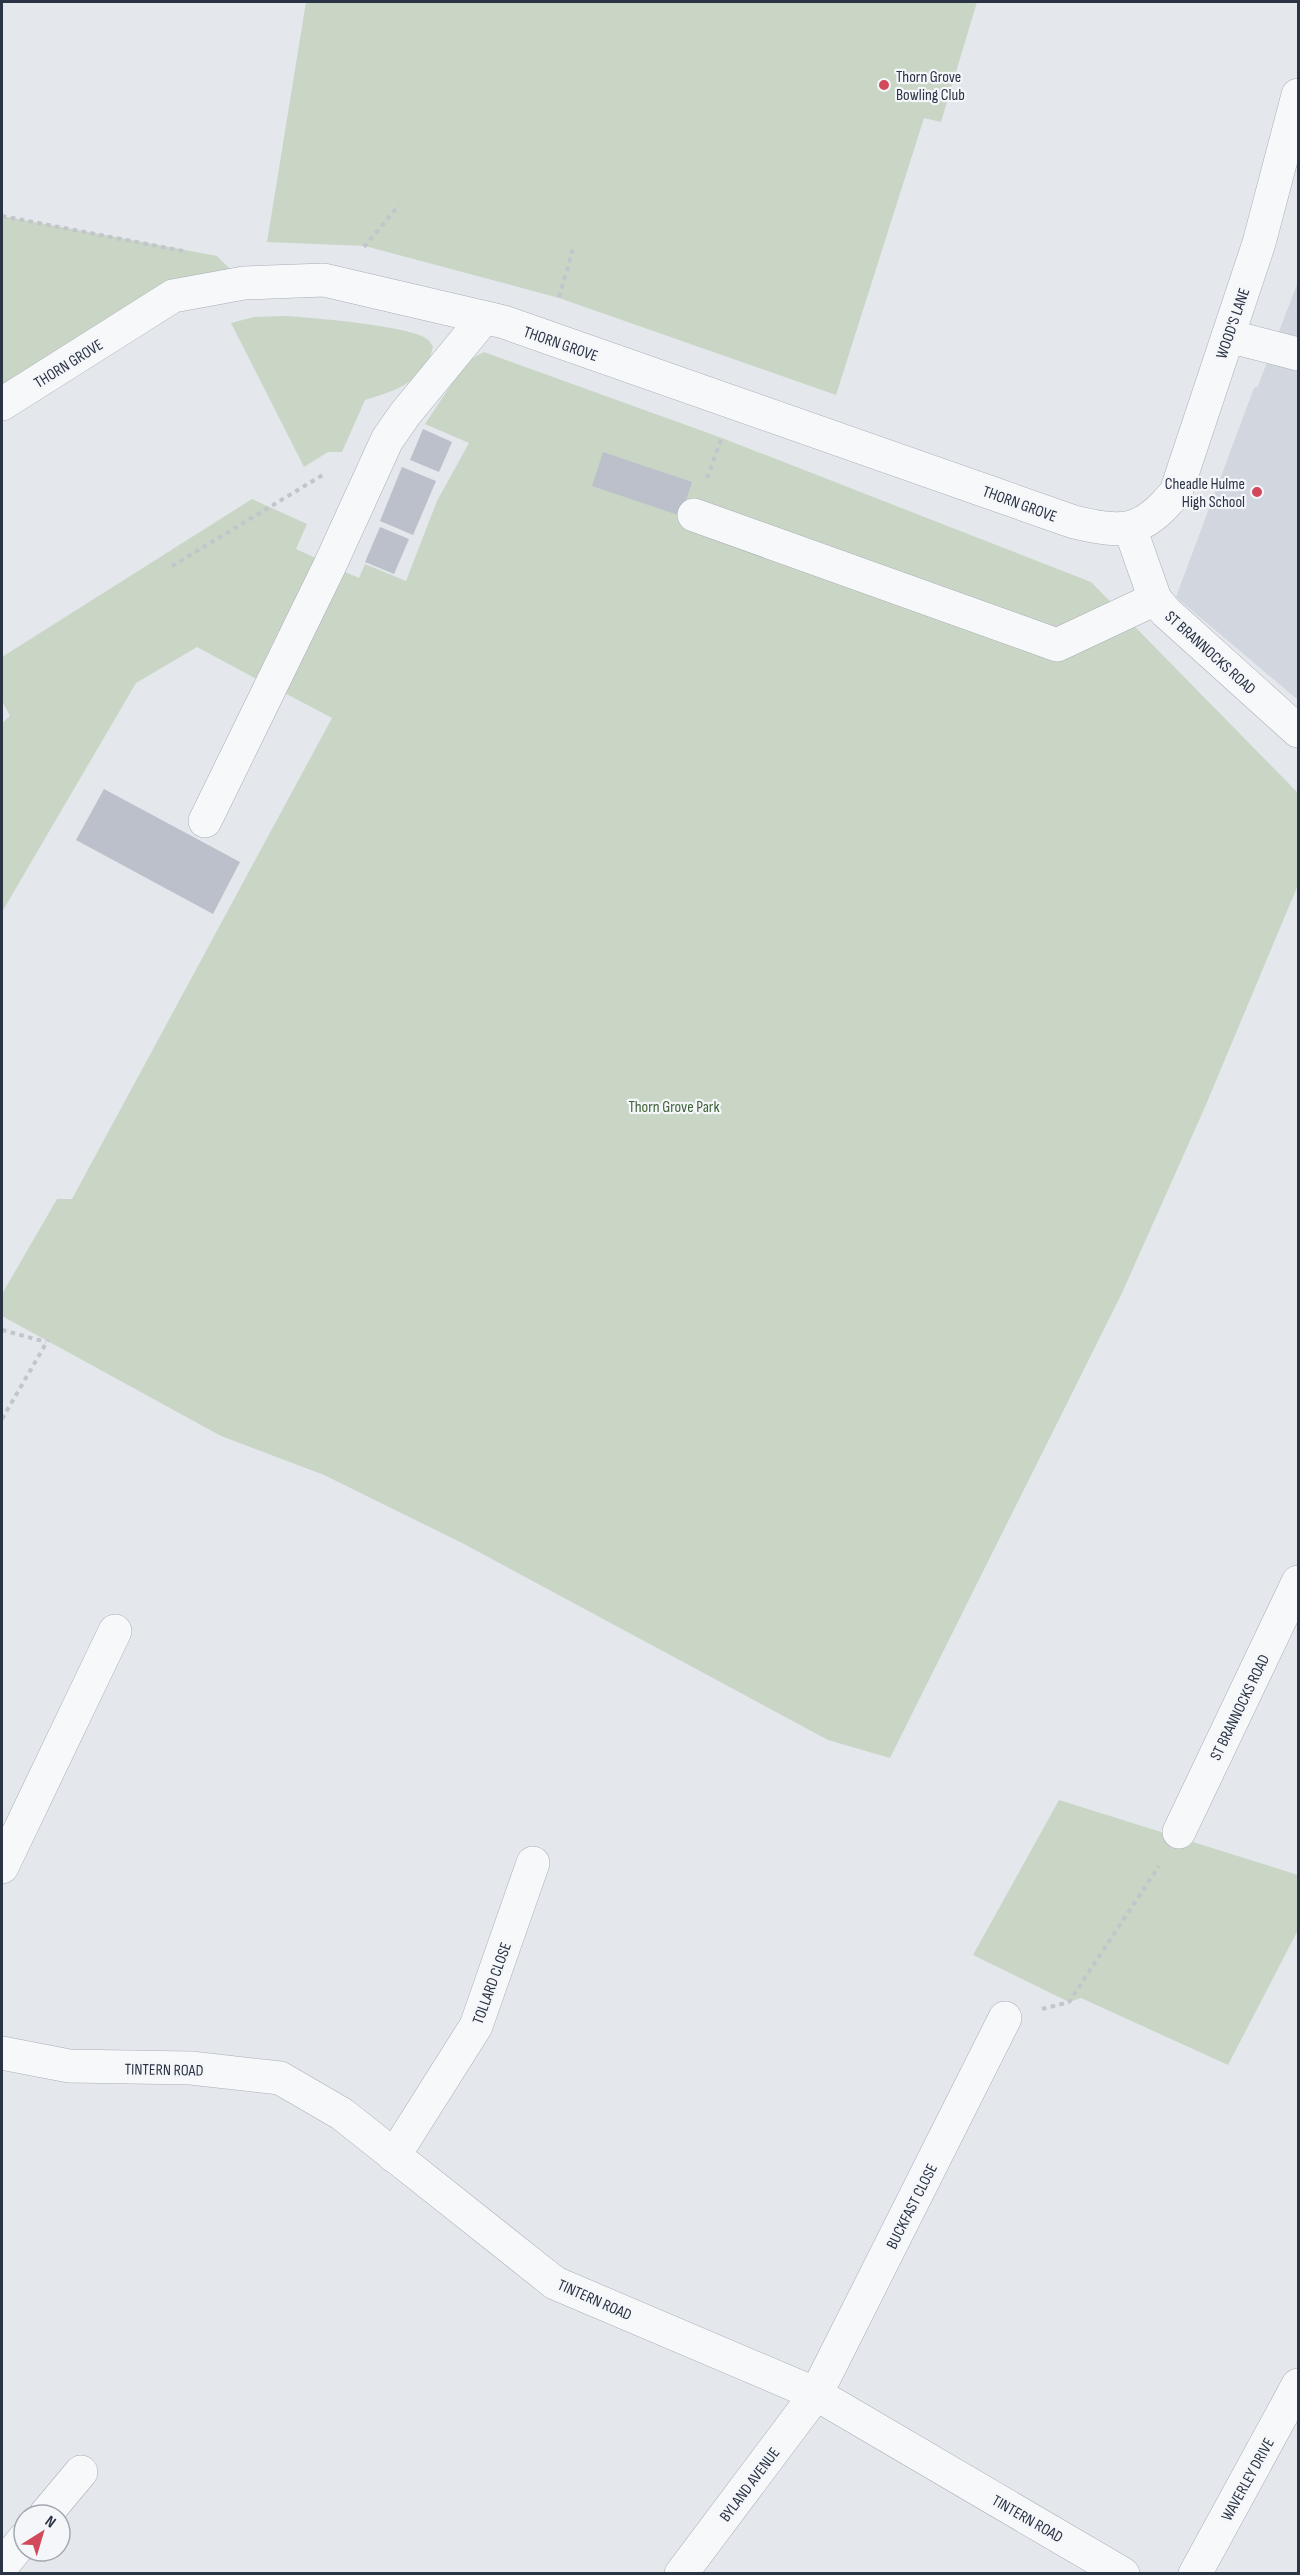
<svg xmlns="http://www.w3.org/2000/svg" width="1300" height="2575" font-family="'Sofia Sans Condensed',sans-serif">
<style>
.built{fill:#d2d6de}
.green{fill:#c9d6c5}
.building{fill:#bbc0ca}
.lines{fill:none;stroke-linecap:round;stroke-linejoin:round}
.minor-casing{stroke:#a9aeb7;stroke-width:34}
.path{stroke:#c2c5cb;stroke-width:4;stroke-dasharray:4.5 4.5;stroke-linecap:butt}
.minor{stroke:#f7f8fa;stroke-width:33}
.poi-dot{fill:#d1495b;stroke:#f4f6f9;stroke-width:2}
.labels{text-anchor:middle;stroke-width:4.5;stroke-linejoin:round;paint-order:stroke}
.poi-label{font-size:16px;fill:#2b3445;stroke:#f4f6f9;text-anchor:start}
.street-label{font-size:16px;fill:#2b3445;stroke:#f4f6f9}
.park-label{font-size:16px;fill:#3f6138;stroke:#f4f6f9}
</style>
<rect width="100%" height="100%" fill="#e4e7ec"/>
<polygon class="built" points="1298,282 1298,700 1176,597 1254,388 1258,386"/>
<g class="green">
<polygon points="306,2 977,2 941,122 924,118 836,395 559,298 365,246 267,242"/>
<polygon points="2,216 217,256 244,283 173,296 2,404"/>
<path d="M284,316c24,1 127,10 143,23 3,2 4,5 6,8 -8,35 -38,44 -68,53l-23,52h-14l-24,15 -73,-144 23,-6z"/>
<polygon points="484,352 722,438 1091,582 1298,793 1298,885 1205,1107 1122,1293 890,1758 828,1740 462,1543 324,1475 221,1436 2,1316 2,1294 57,1199 72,1199 332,718 281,691 338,569 359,578 365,564 406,581 437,501 469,443 425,424 467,361"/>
<polygon points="252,499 307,524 296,549 320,560 262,682 197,647 136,683 2,912 2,723 10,716 2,701 2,657"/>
<polygon points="1059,1800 1298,1875 1298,1930 1228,2065 1081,1998 1069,2002 973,1955"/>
</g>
<g class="building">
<polygon points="423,429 452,442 439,472 410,460"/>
<polygon points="603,452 692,482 681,516 592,486"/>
<polygon points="402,467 436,481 413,535 380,521"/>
<polygon points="380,527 409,539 394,574 365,562"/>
<polygon points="104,789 240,862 213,914 76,840"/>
</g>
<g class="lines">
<defs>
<g id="minor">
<polyline points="1228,336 1298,354"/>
<path d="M2,404l171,-108 71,-13 80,-3 180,42 570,200c51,12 68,11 102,-30l83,-249 39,-148"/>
<polyline points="694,515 1057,645 1155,599"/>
<polyline points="1130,528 1155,599 1166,612 1298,731"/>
<polyline points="205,821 330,565 387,440 405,414 484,318"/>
<polyline points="1179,1832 1298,1582"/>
<polyline points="2,1867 115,1631"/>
<polyline points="2,2053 69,2066 191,2068 280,2078 342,2114 555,2283 816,2394 1123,2574"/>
<polyline points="394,2156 476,2026 533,1863"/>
<polyline points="45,2515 81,2472"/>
<polyline points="2,2566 24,2539"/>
<polyline points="681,2574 816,2394 1005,2018"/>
<polyline points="1195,2574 1298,2385"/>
</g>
</defs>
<use href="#minor" class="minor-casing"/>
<g class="path">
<polyline points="2,216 183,251"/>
<polyline points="364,247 399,205"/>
<polyline points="559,297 573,249"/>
<polyline points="707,478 721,440"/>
<polyline points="172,566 326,473"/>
<polyline points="2,1330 46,1342"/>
<polyline points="2,1419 48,1340"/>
<polyline points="1042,2009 1069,2002 1159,1866"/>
</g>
<use href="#minor" class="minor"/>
</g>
<g class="poi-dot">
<circle cx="884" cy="85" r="6"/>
<circle cx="1257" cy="492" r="6"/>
</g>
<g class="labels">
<g class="poi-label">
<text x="896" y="82">Thorn Grove<tspan x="896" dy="18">Bowling Club</tspan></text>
<text x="1245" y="489" text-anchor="end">Cheadle Hulme<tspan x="1245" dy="18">High School</tspan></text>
</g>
<g class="street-label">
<text transform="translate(1232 323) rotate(-71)" y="6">WOOD'S LANE</text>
<text transform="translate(561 343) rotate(19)" y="6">THORN GROVE</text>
<text transform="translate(68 363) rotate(-32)" y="6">THORN GROVE</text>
<text transform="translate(1020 503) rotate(20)" y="6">THORN GROVE</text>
<text transform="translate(1211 652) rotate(42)" y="6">ST BRANNOCKS ROAD</text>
<text transform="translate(1239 1707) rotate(-64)" y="6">ST BRANNOCKS ROAD</text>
<text transform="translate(491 1983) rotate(-70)" y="6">TOLLARD CLOSE</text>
<text transform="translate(164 2069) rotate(1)" y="6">TINTERN ROAD</text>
<text transform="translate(911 2206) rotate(-63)" y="6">BUCKFAST CLOSE</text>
<text transform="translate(595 2299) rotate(24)" y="6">TINTERN ROAD</text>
<text transform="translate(1247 2479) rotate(-61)" y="6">WAVERLEY DRIVE</text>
<text transform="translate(749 2484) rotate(-53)" y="6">BYLAND AVENUE</text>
<text transform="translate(1028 2518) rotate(30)" y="6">TINTERN ROAD</text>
</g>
<g class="park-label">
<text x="674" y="1112">Thorn Grove Park</text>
</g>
</g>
<rect width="1300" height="2575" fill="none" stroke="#2b3445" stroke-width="6"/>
<g transform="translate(42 2533) rotate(37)"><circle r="28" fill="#f4f6f9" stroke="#a4a8b1" stroke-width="1.5"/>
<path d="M0-4.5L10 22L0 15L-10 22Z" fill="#d1495b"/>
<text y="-9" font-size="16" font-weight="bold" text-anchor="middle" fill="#2b3445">N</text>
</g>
</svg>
